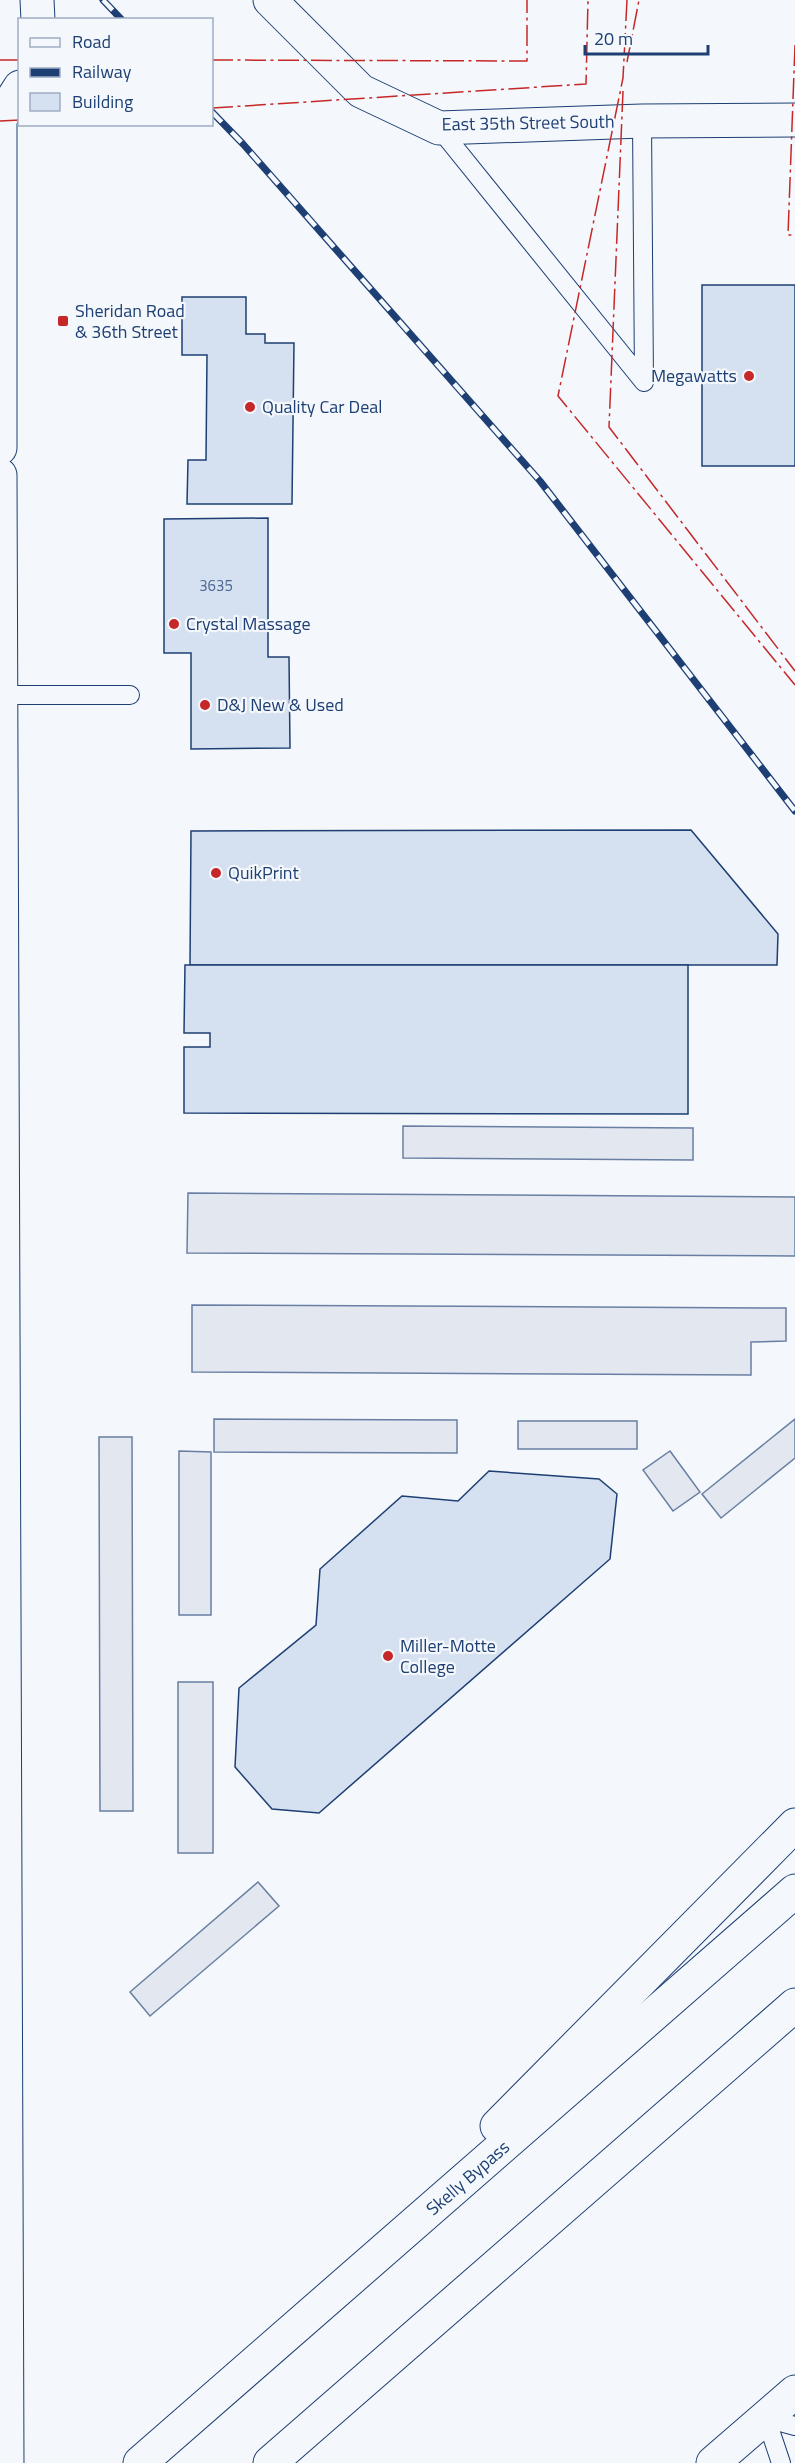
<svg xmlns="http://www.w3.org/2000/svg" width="795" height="2463" font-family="'Titillium Web',sans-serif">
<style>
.parking{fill:#e3e8f0;stroke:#687fa3;stroke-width:1.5}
.building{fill:#d5e0f0;stroke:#1d3f73;stroke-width:1.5}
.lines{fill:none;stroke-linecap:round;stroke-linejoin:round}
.service-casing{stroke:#1d3f73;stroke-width:20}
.minor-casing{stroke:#1d3f73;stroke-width:35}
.secondary-casing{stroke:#1d3f73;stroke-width:35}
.motorway-casing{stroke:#1d3f73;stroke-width:35}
.service{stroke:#f4f7fb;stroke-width:18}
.minor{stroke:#f4f7fb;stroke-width:33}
.secondary{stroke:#f4f7fb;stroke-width:33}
.motorway{stroke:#f4f7fb;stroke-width:33}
.rail-casing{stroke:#1d3f73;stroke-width:7}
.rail{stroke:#f4f7fb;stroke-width:4.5;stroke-dasharray:14;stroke-linecap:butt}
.power{stroke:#c62828;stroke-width:1.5;stroke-dasharray:21 4.5 3 4.5;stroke-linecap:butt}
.poi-dot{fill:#c62828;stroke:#f4f7fb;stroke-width:2}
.labels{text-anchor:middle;stroke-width:4.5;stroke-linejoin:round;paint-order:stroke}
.number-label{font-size:15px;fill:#4b6792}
.street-label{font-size:18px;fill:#1d3f73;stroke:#f4f7fb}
.poi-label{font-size:18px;fill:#1d3f73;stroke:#f4f7fb;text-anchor:start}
</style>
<rect width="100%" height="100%" fill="#f4f7fb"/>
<g class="parking">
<polygon points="403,1126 693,1128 693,1160 403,1158"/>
<polygon points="188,1193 795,1197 795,1256 187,1253"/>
<polygon points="192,1305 786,1308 786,1341 751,1342 751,1375 192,1372"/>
<polygon points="214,1419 457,1420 457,1453 214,1452"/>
<polygon points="795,1419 795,1458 721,1518 702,1494"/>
<rect x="518" y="1421" width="119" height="28"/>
<polygon points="99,1437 132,1437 133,1811 100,1811"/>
<polygon points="179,1451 211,1452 211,1615 179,1615"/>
<polygon points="670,1451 700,1492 673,1511 643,1470"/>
<rect x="178" y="1682" width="35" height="171"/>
<polygon points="258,1882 279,1906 150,2016 130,1992"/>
</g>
<g class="building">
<rect x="702" y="285" width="93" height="181"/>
<polygon points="182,297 246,297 246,334 265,334 265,343 294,343 292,504 187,504 188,460 206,460 207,355 182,355"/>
<polygon points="268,518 268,657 289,657 290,748 191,749 191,653 164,653 164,519"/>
<polygon points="691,830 778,934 777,965 190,965 191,831"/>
<polygon points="185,965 688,965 688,1114 184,1113 184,1047 210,1047 210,1033 184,1033"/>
<polygon points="489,1471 599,1479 617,1494 610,1559 319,1813 272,1809 235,1767 239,1688 316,1625 320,1569 402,1496 458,1501"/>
</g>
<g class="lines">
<defs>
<g id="service">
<polyline points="439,128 644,382 642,121"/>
<polyline points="1,695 130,695"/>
<polyline points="766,2418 781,2463"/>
<polyline points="766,2418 795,2426"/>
</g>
<g id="minor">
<polyline points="270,0 361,91 439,128 642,121 795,120"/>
<polyline points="713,2463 795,2392"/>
</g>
<g id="secondary">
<polyline points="37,0 38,20"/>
<polyline points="0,115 0,448"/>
<polyline points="1,117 20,87"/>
<polyline points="0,475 7,2463"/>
</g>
<g id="motorway">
<polyline points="497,2126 795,1825"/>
<polyline points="140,2463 795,1891"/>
<polyline points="270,2463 795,2005"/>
</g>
</defs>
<use href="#service" class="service-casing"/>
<use href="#minor" class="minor-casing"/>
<use href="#secondary" class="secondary-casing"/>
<use href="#motorway" class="motorway-casing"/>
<use href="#service" class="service"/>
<use href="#minor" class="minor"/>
<use href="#secondary" class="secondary"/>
<use href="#motorway" class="motorway"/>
<defs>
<g id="rail">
<polyline points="103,0 122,20"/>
<polyline points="212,112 243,144 540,481 795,811"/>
</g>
</defs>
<use href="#rail" class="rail-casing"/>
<use href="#rail" class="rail"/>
<g class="power">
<polyline points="627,0 623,78 558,396 795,685"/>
<polyline points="795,45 788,235 795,235"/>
<polyline points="0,60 20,60"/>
<polyline points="212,60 527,61 527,0"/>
<polyline points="627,62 639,0"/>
<polyline points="623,91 609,427 795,671"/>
<polyline points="212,108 586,84 588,0"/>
<polyline points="0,121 20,120"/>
</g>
</g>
<g class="poi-dot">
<rect x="57" y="315" width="12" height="12" rx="3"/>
<circle cx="749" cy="376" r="6"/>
<circle cx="250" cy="407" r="6"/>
<circle cx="174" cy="624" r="6"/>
<circle cx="205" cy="705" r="6"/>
<circle cx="216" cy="873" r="6"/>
<circle cx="388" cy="1656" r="6"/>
</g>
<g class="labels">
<g class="number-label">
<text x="216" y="591">3635</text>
</g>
<g class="street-label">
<text transform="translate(528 123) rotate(-1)" y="6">East 35th Street South</text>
<text transform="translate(468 2178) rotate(-41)" y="6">Skelly Bypass</text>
</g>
<g class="poi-label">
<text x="75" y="317">Sheridan Road<tspan x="75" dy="21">&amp; 36th Street</tspan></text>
<text x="737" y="382" text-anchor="end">Megawatts</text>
<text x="262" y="413">Quality Car Deal</text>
<text x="186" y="630">Crystal Massage</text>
<text x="217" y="711">D&amp;J New &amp; Used</text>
<text x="228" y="879">QuikPrint</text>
<text x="400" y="1652">Miller-Motte<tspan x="400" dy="21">College</tspan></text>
</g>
</g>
<rect x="18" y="18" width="195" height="108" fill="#f4f7fb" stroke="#9eadc5" stroke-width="1.5"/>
<rect x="30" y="38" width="30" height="9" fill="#f4f7fb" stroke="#9eadc5" stroke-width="1.5"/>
<text x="72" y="48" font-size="18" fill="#1d3f73">Road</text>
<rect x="30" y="68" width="30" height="9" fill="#1d3f73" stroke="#9eadc5" stroke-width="1.5"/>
<text x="72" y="78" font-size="18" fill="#1d3f73">Railway</text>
<rect x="30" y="93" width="30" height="18" fill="#d5e0f0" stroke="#9eadc5" stroke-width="1.5"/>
<text x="72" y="108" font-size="18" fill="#1d3f73">Building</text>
<path d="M585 45v9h123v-9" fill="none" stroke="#1d3f73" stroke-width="3"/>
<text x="594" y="45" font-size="18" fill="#1d3f73" stroke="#f4f7fb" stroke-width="4.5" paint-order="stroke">20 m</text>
</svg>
